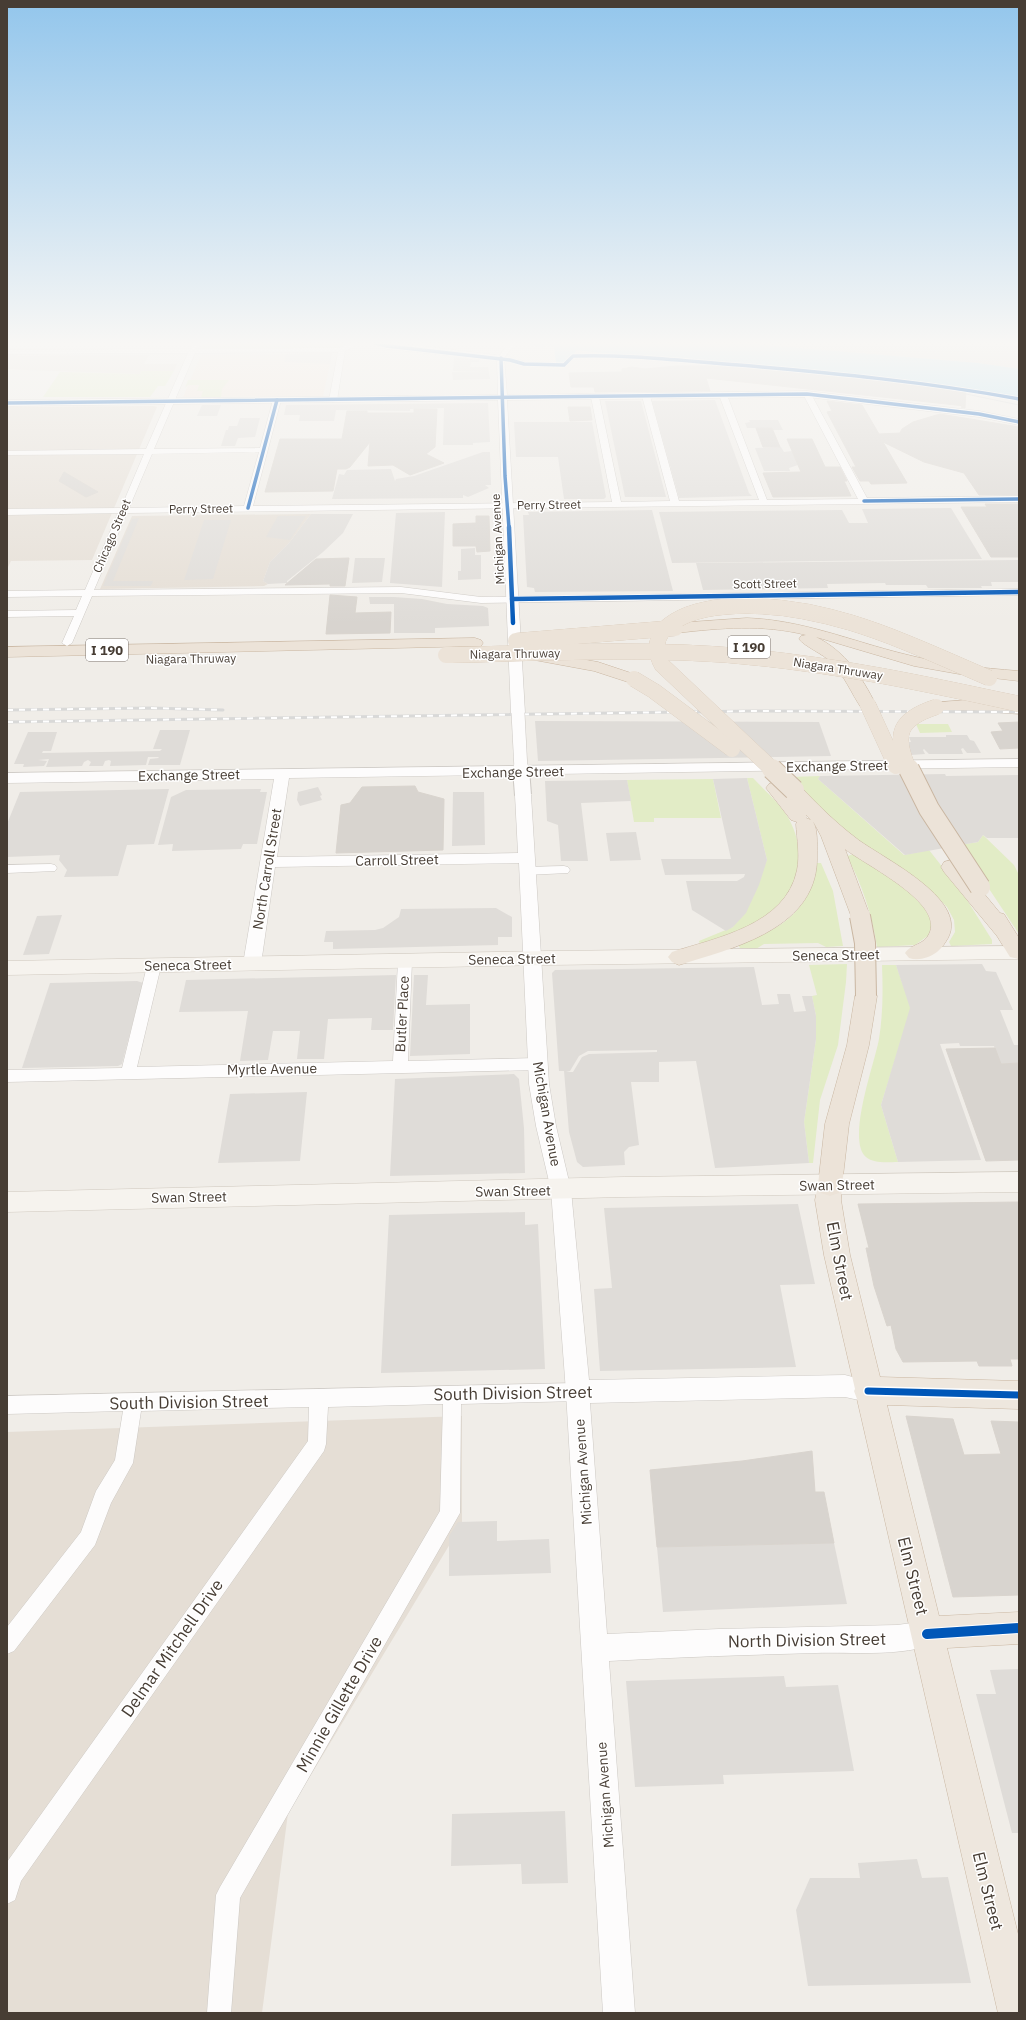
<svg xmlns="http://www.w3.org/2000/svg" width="1026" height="2020" font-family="'IBM Plex Sans',sans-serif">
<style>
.residential{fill:#e5ded5}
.commercial{fill:#f4e6da}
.industrial{fill:#e3ded9}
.green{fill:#e2ecc6}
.parking{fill:#dfdcd8;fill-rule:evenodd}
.water{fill:#b5e1f2}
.building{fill:#d8d4cf;stroke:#d9d4ce}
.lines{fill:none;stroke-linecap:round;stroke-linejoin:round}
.minor-casing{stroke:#cdc9c4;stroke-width:1}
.tertiary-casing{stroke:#cdc9c4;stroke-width:1}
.secondary-casing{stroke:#d0c9bf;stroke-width:1}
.trunk-casing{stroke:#cab7a2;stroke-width:1}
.motorway-casing{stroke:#cab7a2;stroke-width:1}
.minor{fill:#fdfcfc;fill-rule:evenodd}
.tertiary{fill:#fdfcfc;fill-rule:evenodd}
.secondary{fill:#f6f3ee;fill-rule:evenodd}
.trunk{fill:#eee7de;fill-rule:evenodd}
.motorway{fill:#ece3d8;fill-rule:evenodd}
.tram{stroke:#d9d9d8;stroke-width:1}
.rail-far1-casing{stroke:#d9d9d8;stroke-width:2.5}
.rail-casing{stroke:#d9d9d8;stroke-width:3}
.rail-far1{stroke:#fff;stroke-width:1.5;stroke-dasharray:5;stroke-linecap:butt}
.rail{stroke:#fff;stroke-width:2;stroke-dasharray:6;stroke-linecap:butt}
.tertiary-bridge-far1-casing{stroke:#cdc9c4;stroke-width:14;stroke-linecap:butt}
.tertiary-bridge-casing{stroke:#cdc9c4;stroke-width:18;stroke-linecap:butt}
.motorway-bridge-far2-casing{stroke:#cab7a2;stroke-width:12;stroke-linecap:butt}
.motorway-bridge-far1-casing{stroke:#cab7a2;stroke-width:16;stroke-linecap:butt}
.motorway-bridge-casing{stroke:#cab7a2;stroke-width:22;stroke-linecap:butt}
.tertiary-bridge-far1{stroke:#fdfcfc;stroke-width:13}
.tertiary-bridge{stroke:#fdfcfc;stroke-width:16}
.motorway-bridge-far2{stroke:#ece3d8;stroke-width:12}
.motorway-bridge-far1{stroke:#ece3d8;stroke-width:16}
.motorway-bridge{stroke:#ece3d8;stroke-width:20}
.cycleway-far3-casing{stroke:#fff;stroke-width:5}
.cycleway-far2-casing{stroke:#fff;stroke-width:6}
.cycleway-far1-casing{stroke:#fff;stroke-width:10}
.cycleway-casing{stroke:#fff;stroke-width:12}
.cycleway-far3{stroke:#0057b8;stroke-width:3.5}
.cycleway-far2{stroke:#0057b8;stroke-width:4.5}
.cycleway-far1{stroke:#0057b8;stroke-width:7}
.cycleway{stroke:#0057b8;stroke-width:10}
.labels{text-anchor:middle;stroke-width:3;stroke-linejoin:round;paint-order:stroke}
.far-street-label{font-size:12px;fill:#473d34;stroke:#fff}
.shield{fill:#fff;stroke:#7e7771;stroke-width:1}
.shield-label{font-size:13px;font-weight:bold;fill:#473d34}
.street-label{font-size:14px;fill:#473d34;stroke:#fff}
.near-street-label{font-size:17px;fill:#473d34;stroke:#fff}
</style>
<rect width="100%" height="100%" fill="#f0ede8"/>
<g class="residential">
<polygon points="7,354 21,356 149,355 144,364 177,364 174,371 141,371 140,374 26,370 7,369"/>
<polygon points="154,406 157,407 92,560 11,561 7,569 7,407"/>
<polygon points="311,514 289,543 270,562 263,581 268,584 264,586 100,589 132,516"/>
<polygon points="462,1416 462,1524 288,1813 262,2013 7,2013 7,1432"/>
</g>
<polygon class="commercial" points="286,354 284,362 330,364 323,396 183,397 201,355"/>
<g class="industrial">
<polygon points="721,341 1019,341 1019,369 978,363"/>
<polygon points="332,353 330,364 284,362 286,354"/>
</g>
<g class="green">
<polygon points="204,341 356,341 338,348 201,349"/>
<polygon points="141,371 174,371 165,386 158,386 150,397 43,397 60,372 140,374"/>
<polygon points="188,380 229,380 222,389 221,397 201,397 203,391 197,391 199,385 188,385 185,388"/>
<polygon points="916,724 948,724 952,732 920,733"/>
<polygon points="820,776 818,779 904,855 929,850 962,892 992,940 992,944 951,946 949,942 955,932 954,920 947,907 928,888 862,846 830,822 790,777"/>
<path d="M747,778h6c12,13 27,25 36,41 27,51 -4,93 -51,115 -12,5 -26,7 -38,11l-1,-4 34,-14 34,-67z"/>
<polygon points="713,779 721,818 654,818 654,822 634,822 627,780"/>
<polygon points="983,835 1014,865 1019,875 1019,934 960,845 978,842"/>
<path d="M854,854l62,42 18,20 -5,19 -14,10 -38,2c-5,-33 -15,-62 -30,-91z"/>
<path d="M814,863h7l12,28 10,55 -17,1 -8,-4 -54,1 -8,5 -16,-1 -2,-3c30,-12 61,-24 72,-58 2,-7 3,-16 4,-24z"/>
<polygon points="847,964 846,982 838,1045 820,1100 813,1163 809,1163 804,1122 816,1039 816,1016 812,996 817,995 809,965"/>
<path d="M882,965h14l15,43 -30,97 17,57c-10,0 -24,2 -32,-5 -20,-17 9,-95 13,-118 4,-25 4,-49 3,-74z"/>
</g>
<g class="parking">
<polygon points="454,357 479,360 479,362 471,362 470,367 488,367 490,379 453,380 452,372 483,371 453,371"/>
<polygon points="715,400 749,493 752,496 679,498 652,401"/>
<polygon points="605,401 641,401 666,497 625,497"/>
<polygon points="488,403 490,442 473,443 473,445 443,445 444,408 410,409 410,411 336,410 334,421 299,421 300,415 284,415 286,405"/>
<polygon points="202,405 221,405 217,416 197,416"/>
<polygon points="240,418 260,418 255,437 238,438 235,446 221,446 226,430 228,430 229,426 237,426"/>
<polygon points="749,420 778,420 783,430 773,430 772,428 747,428 745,423 750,422"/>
<polygon points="514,422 592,422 606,497 604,499 564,499 558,457 516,457"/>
<polygon points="781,447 784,452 792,451 798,465 789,468 790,471 764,471 755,448"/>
<polygon points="483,452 490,452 491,485 485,485 489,488 468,497 463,495 463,498 332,499 339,474 344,475 347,470 391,469 395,481 396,479 414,476"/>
<polygon points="951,508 982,559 672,563 659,512 842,510 849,523 868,523 862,509"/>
<polygon points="652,510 673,591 535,592 534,588 527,587 523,515 529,515 528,512"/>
<polygon points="445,512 442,587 390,583 396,513"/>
<polygon points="311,514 353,514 343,533 323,552 287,581 287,583 268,584 263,581 270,562 289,543"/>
<polygon points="278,516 306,516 290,540 266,537"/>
<polygon points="139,518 113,581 153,581 151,586 103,586 132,519"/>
<polygon points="204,520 231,520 213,579 184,580"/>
<polygon points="475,548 475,555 481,555 481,579 458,580 458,571 461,571 461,549"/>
<polygon points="355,558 385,558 382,582 352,583"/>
<polygon points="1019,560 1019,582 991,582 992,586 981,586 982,588 928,588 926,585 886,585 885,583 827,584 828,588 703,590 696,563"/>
<polygon points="369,597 394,597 422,599 447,604 483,606 488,608 489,626 435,628 435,633 394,633 394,604 370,604"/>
<polygon points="535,721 819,722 831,756 538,761"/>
<polygon points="160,730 190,730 180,765 148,765 150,759 159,758 158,757 148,757 146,765 110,766 111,761 109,760 105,761 103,766 89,766 91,762 88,760 84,762 82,766 46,767 49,759 38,760 47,761 44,766 23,767 24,764 14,764 28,732 57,732 51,751 43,751 42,753 160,751 162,749 153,749"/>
<polygon points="946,735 967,735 970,740 974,741 981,753 967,753 963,748 961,749 963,754 929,754 924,749 923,750 925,754 911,755 906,742 911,742 909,737 946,737"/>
<polygon points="945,774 946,776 1019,775 1019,838 987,838 983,835 978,842 905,855 818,779 820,776"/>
<polygon points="747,778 767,860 759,885 746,913 733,927 726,931 692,910 686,881 737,881 744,877 745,874 665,875 661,859 731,859 713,779"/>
<polygon points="627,780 631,801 581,803 588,861 561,861 558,825 547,821 545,781"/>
<polygon points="318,787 322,795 320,796 322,800 300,806 297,800 298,792"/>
<polygon points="169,789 154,844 127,845 118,876 64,877 67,870 59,860 60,855 7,857 7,824 20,792"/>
<polygon points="261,789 260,792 267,792 257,844 243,844 241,849 172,851 173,844 158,845 171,797 186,790"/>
<polygon points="453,792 484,792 485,845 452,846"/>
<polygon points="636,832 641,860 610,861 606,833"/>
<polygon points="496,908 512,917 512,937 498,937 498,945 333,949 333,942 324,942 326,931 375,930 383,928 399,917 401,909"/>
<polygon points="62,915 49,954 23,955 37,916"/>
<polygon points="982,964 986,971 996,972 1013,1010 1000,1010 1014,1045 1018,1045 1019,1048 1019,1063 1001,1064 994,1046 960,1046 959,1043 940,1044 981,1160 898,1162 881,1105 910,1008 896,965"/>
<path d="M754,967l8,38 17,-1 -2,-10h13l4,18 12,-1 -4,-15h10l4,20v23l-12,83 5,41 -94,5 -19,-107 -37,1v20h-28l8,63 -10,2 -5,5 1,13 -42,2 -6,-5 -8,-30 -5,-61h-5l-7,-98 3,-3zM588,1051l69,-1v2l-68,2 -7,3 -9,15h-7l4,-1 9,-15z"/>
<polygon points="396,975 393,1030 371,1030 372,1018 328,1019 324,1059 297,1059 300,1031 273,1031 268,1060 240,1061 248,1011 179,1012 186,980"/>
<polygon points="414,975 428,975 426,1005 470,1004 470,1054 410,1056"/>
<polygon points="137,981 143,983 122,1064 118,1066 22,1068 50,983"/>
<polygon points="514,1074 519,1079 524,1128 525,1173 390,1176 395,1079"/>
<polygon points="307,1092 300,1161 218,1163 230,1094"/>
<polygon points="798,1204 815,1284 780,1285 796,1367 600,1371 594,1289 612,1288 604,1208"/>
<polygon points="525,1212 525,1225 538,1224 545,1369 381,1373 389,1215"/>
<polygon points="497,1521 497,1541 549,1539 551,1573 449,1576 449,1536 458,1522"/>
<polygon points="834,1543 847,1604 663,1612 657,1547"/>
<polygon points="1019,1669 1019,1833 1012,1833 976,1694 996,1694 990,1670"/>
<polygon points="784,1676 786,1687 838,1685 854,1771 723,1775 724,1784 635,1787 626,1681"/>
<polygon points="565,1811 568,1883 522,1884 521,1864 451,1866 452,1814"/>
<polygon points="917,1859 922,1878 948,1877 971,1983 808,1986 796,1910 810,1878 860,1878 858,1863"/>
</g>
<path class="water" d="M516,341h202l260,22 41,6v29c-146,-29 -295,-30 -442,-48l-13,14 -8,-1 -2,-16 -9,-2 -2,3z"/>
<g class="building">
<polygon points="718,364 810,371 966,388 965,408 961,407 965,406 706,378 710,391 595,392 594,387 571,387 569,373 622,372 622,369 632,367 645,369 676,366 710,366"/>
<polygon points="827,401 862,405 879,434 900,433 902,429 913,422 940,414 1019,427 1019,495 979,495 964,473 924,462 883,442 907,483 871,484 869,481 860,481 852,467 856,467 827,412 832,411"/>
<polygon points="568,407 590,407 592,420 570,421"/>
<polygon points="414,409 437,409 435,447 426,454 444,463 410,475 393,465 368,466 370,442 350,467 346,469 337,469 333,491 265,492 280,439 342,439 347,411 367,411 367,413 414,413"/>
<polygon points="756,428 772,428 780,447 763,447"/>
<polygon points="787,439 812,439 825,467 840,467 847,481 844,481 851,496 773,497 763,473 801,472"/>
<polygon points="64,472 98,492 86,497 59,481"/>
<polygon points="985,504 1019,504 1019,557 991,557 961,507 987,507"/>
<polygon points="476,516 489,516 490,551 477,552 476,546 453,546 453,524 476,523"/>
<polygon points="349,558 345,586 330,586 330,584 285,585 316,559"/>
<polygon points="330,595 357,597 355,613 391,612 390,633 326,634"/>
<polygon points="1019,722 1019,748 1000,749 991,732 1003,731 998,723"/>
<polygon points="415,786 418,792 444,799 443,850 336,853 341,805 350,803 362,787"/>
<polygon points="995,1048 1001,1064 1019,1063 1019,1160 986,1161 946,1049"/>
<polygon points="1019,1202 1019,1359 1010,1359 1012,1366 979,1366 977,1361 903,1362 896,1349 891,1325 887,1326 874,1286 866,1248 869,1248 858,1204"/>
<polygon points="906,1416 953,1419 964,1455 1001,1454 991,1421 1019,1422 1019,1595 953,1597"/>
<polygon points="812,1451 815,1492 824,1492 834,1543 657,1547 650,1470 742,1461"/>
</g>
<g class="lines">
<defs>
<g id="minor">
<path d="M356,341h9l-20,10 -8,49 -4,2 -4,-2 9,-48 -143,1 -41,96 106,-1 13,-48 4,-2 4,2 -28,106 359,-4 -21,-105 4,-2 4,2 22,105 49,-1 -28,-105 4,-2 4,2 29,105 80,-1 -40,-105 4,-2 4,2 40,105 91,-1 -55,-105 4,-2 4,2 56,104 152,-2v6l-892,11 -33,77 307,-3 80,10 538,-8v6l-538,8 -80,-10 -309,3 -20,47 -5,3 -5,-3 12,-27 -67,1v-6l69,-1 6,-14 -75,1v-6l78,-1 33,-77 -111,2v-6l114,-1 23,-54 -137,1v-4l139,-2 42,-96 -181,1v-4l183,-1 3,-6 2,-1 3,2 -2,5 145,-1zM259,452l-15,54 -115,2 23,-54z"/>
<polygon points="510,341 517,341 505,357 523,361 528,364 526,365 499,359 498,358"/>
<polygon points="51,864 55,865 57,868 55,871 7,873 7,865"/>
<polygon points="564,866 568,867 570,870 568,873 526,875 522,874 520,871 522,868 526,867"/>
<polygon points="405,956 410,958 412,961 408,1061 537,1058 542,1060 544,1064 542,1068 537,1070 7,1082 7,1070 122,1068 147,966 149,963 154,961 159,963 161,966 137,1067 393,1061 398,961 400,958"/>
<polygon points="578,1383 584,1386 587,1392 584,1398 578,1401 461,1404 460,1513 240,1898 231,2013 207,2013 216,1895 220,1887 440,1511 443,1404 328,1407 326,1444 324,1451 21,1881 15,1900 7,1904 7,1862 308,1441 309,1407 141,1411 133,1463 111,1503 95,1545 14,1651 7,1654 7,1627 81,1532 96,1491 115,1460 123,1411 7,1414 7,1396"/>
</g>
<g id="tertiary">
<polygon points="364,341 380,341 504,356 507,395 807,391 979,411 1019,419 1019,425 979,417 807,397 507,400 525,713 523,716 513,716 511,713 498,400 7,406 7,400 498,395 497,360 387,349"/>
<path d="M1019,759v8l-730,11 -12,79 241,-4 -3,-58 3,-3h10l3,3 18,289 7,42 15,64 18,190 256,-5 31,8 4,8 -4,8 -8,3 -23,-5 -255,6 17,231 112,-5 178,-4 30,-4 9,4 4,9 -4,9c-32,14 -85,9 -120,10 -69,2 -138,4 -207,8l26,352h-32l-37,-621 -15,-202 -15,-64 -7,-42 -10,-221 -244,4 -14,97 -3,4 -6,2 -6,-2 -3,-4 31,-185 -267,4v-10z"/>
</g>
<g id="secondary">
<polygon points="1019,946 1019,958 1017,959 548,965 7,975 7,961 548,951"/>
<polygon points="1019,1172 1019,1192 624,1197 7,1212 7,1192 624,1177"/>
</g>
<polygon id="trunk" points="830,1174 839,1177 842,1185 841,1200 850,1255 880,1377 1019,1381 1019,1409 887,1405 939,1616 1019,1612 1019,1644 947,1648 1019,1938 1019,2013 998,2013 857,1399 854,1391 855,1389 824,1255 815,1200 818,1185 821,1177"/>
<g id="motorway">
<path d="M747,618c56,2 104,23 157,36 38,10 77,14 115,17v10l-60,-7 -45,-8 -98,-29c29,14 46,40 60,68l-2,4 -6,1 -6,-1c-11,-16 -17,-33 -31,-47 -8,-8 -27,-16 -32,-23l2,-3 5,-1c-43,-11 -86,-7 -129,-2l-5,-2 -3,-3 3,-3 5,-2z"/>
<polygon points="475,638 481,640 483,643 481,646 7,657 7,647"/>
<polygon points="535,651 598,662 640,676 642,679 640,682 634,684 594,671 529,659 527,656 529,653"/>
<polygon points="966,700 1019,704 1019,714 966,710 936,712 930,711 928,707 930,703"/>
<path d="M775,782l6,2 5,5 2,-3 6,-2 6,2c18,19 35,36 56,52 24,19 113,60 92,100 -3,5 -6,10 -11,14 -8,6 -19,9 -28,6l-4,-5c6,-9 19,-8 24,-19 16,-31 -64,-69 -84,-85l25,67 -3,5 -7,2 -7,-2 -32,-85 -7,-13 -1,-1c5,7 4,23 4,32 3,74 -83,94 -138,111l-7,-3 -4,-5 4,-5c44,-14 114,-27 125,-82 3,-15 0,-31 -1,-46l1,-2 -6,-2 -25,-32 3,-4zM806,815l5,5 -5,-2z"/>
<polygon points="951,860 958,862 1000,913 1004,914 1019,938 1019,959 1010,957 997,936 944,872 941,867 944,862"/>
<polygon points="866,988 874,990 877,996 869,1045 849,1124 842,1185 839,1193 830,1196 821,1193 818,1185 825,1124 847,1045 855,996 858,990"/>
</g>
</defs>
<use href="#minor" class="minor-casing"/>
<use href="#tertiary" class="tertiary-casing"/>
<use href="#secondary" class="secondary-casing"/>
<use href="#trunk" class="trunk-casing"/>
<use href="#motorway" class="motorway-casing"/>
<use href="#minor" class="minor"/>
<use href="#tertiary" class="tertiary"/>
<use href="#secondary" class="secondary"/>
<use href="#trunk" class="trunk"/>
<use href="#motorway" class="motorway"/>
<polyline class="tram" points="966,394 1019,405"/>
<defs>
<polyline id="rail-far1" points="1009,341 1019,344"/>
<g id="rail">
<polyline points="7,710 151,708 223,710"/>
<polyline points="7,722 753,711 1019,712"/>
</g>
</defs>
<use href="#rail-far1" class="rail-far1-casing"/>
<use href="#rail" class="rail-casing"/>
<use href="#rail-far1" class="rail-far1"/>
<use href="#rail" class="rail"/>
<defs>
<polyline id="tertiary-bridge-far1" points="518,713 521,770"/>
<polyline id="tertiary-bridge" points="521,769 523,795"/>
<polyline id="motorway-bridge-far2" points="1014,341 1019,346"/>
<g id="motorway-bridge-far1">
<polyline points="516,641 675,628"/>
<path d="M446,655c97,-2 196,-7 293,1 94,8 188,28 280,48"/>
<polyline points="634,679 654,691 732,749"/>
<polyline points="868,705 896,766"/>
<path d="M773,770l-111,-105c-8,-14 -7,-30 7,-40 18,-14 44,-18 66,-19 91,-4 172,37 254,72"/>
<path d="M909,770c-16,-36 -10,-51 27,-63"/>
</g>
<g id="motorway-bridge">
<polyline points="772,769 794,790"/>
<polyline points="909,769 929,809 980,887"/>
<polyline points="860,916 865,943 866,996"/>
</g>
</defs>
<use href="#tertiary-bridge-far1" class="tertiary-bridge-far1-casing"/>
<use href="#tertiary-bridge" class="tertiary-bridge-casing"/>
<use href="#motorway-bridge-far2" class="motorway-bridge-far2-casing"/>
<use href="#motorway-bridge-far1" class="motorway-bridge-far1-casing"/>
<use href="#motorway-bridge" class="motorway-bridge-casing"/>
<use href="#tertiary-bridge-far1" class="tertiary-bridge-far1"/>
<use href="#tertiary-bridge" class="tertiary-bridge"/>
<use href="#motorway-bridge-far2" class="motorway-bridge-far2"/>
<use href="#motorway-bridge-far1" class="motorway-bridge-far1"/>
<use href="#motorway-bridge" class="motorway-bridge"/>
<defs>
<g id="cycleway-far3">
<path d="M368,341l19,5 123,14 14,4 40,1 9,-9c56,-2 111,5 166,9 94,8 188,17 280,34"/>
<polyline points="501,358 505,476 509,528"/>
<polyline points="7,403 807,394 979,414 1019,422"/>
<polyline points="864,501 1019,499"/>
<polyline points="248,508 277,400"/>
</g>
<g id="cycleway-far2">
<polyline points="509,527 513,623"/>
<polyline points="512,599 1019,592"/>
</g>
<polyline id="cycleway-far1" points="868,1391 1019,1395"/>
<polyline id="cycleway" points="927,1634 1019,1628"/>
</defs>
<use href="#cycleway-far3" class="cycleway-far3-casing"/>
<use href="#cycleway-far2" class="cycleway-far2-casing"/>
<use href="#cycleway-far1" class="cycleway-far1-casing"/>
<use href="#cycleway" class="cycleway-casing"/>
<use href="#cycleway-far3" class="cycleway-far3"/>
<use href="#cycleway-far2" class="cycleway-far2"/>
<use href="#cycleway-far1" class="cycleway-far1"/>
<use href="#cycleway" class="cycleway"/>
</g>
<linearGradient id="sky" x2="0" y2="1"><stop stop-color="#93c6ec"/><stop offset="0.55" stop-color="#f8f7f5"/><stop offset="1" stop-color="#f8f7f5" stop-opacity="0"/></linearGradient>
<rect width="1026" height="624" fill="url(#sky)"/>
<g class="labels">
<g class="far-street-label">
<text transform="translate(549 505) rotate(-1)" y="4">Perry Street</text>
<text transform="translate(201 509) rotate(-1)" y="4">Perry Street</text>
<text transform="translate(112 536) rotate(-67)" y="4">Chicago Street</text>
<text transform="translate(498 539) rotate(-93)" y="4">Michigan Avenue</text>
<text transform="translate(765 584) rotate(-1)" y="4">Scott Street</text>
<text transform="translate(515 654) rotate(-1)" y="4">Niagara Thruway</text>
<text transform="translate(191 659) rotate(-1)" y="4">Niagara Thruway</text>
<text transform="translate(838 669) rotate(9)" y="4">Niagara Thruway</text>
</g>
<g class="shield">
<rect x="728" y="636" width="42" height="22" rx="3"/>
<rect x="86" y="639" width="42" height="22" rx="3"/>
</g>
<g class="shield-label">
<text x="749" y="652">I 190</text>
<text x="107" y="655">I 190</text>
</g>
<g class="street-label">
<text transform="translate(837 766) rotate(-1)" y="5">Exchange Street</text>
<text transform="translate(513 772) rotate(-1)" y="5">Exchange Street</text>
<text transform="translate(189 775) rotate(-1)" y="5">Exchange Street</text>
<text transform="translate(397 860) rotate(-1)" y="5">Carroll Street</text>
<text transform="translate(267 869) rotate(-81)" y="5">North Carroll Street</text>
<text transform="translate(836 955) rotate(-1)" y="5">Seneca Street</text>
<text transform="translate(512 959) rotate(-1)" y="5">Seneca Street</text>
<text transform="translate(188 965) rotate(-1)" y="5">Seneca Street</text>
<text transform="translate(402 1014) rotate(-87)" y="5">Butler Place</text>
<text transform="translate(272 1069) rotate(-1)" y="5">Myrtle Avenue</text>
<text transform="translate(547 1114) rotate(80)" y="5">Michigan Avenue</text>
<text transform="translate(837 1185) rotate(-1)" y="5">Swan Street</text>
<text transform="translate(513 1191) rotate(-1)" y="5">Swan Street</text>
<text transform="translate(189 1197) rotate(-1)" y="5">Swan Street</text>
<text transform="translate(583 1472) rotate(-94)" y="5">Michigan Avenue</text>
<text transform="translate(605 1795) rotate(-94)" y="5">Michigan Avenue</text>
</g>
<g class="near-street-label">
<text transform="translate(840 1261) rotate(79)" y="6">Elm Street</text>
<text transform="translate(513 1393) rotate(-1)" y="6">South Division Street</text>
<text transform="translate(189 1402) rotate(-1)" y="6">South Division Street</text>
<text transform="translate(913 1576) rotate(76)" y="6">Elm Street</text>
<text transform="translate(807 1640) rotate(-1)" y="6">North Division Street</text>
<text transform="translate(172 1648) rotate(-55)" y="6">Delmar Mitchell Drive</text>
<text transform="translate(339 1704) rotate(-60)" y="6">Minnie Gillette Drive</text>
<text transform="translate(988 1891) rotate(76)" y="6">Elm Street</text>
</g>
</g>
<rect width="1026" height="2020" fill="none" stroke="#473d34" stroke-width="16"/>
</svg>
